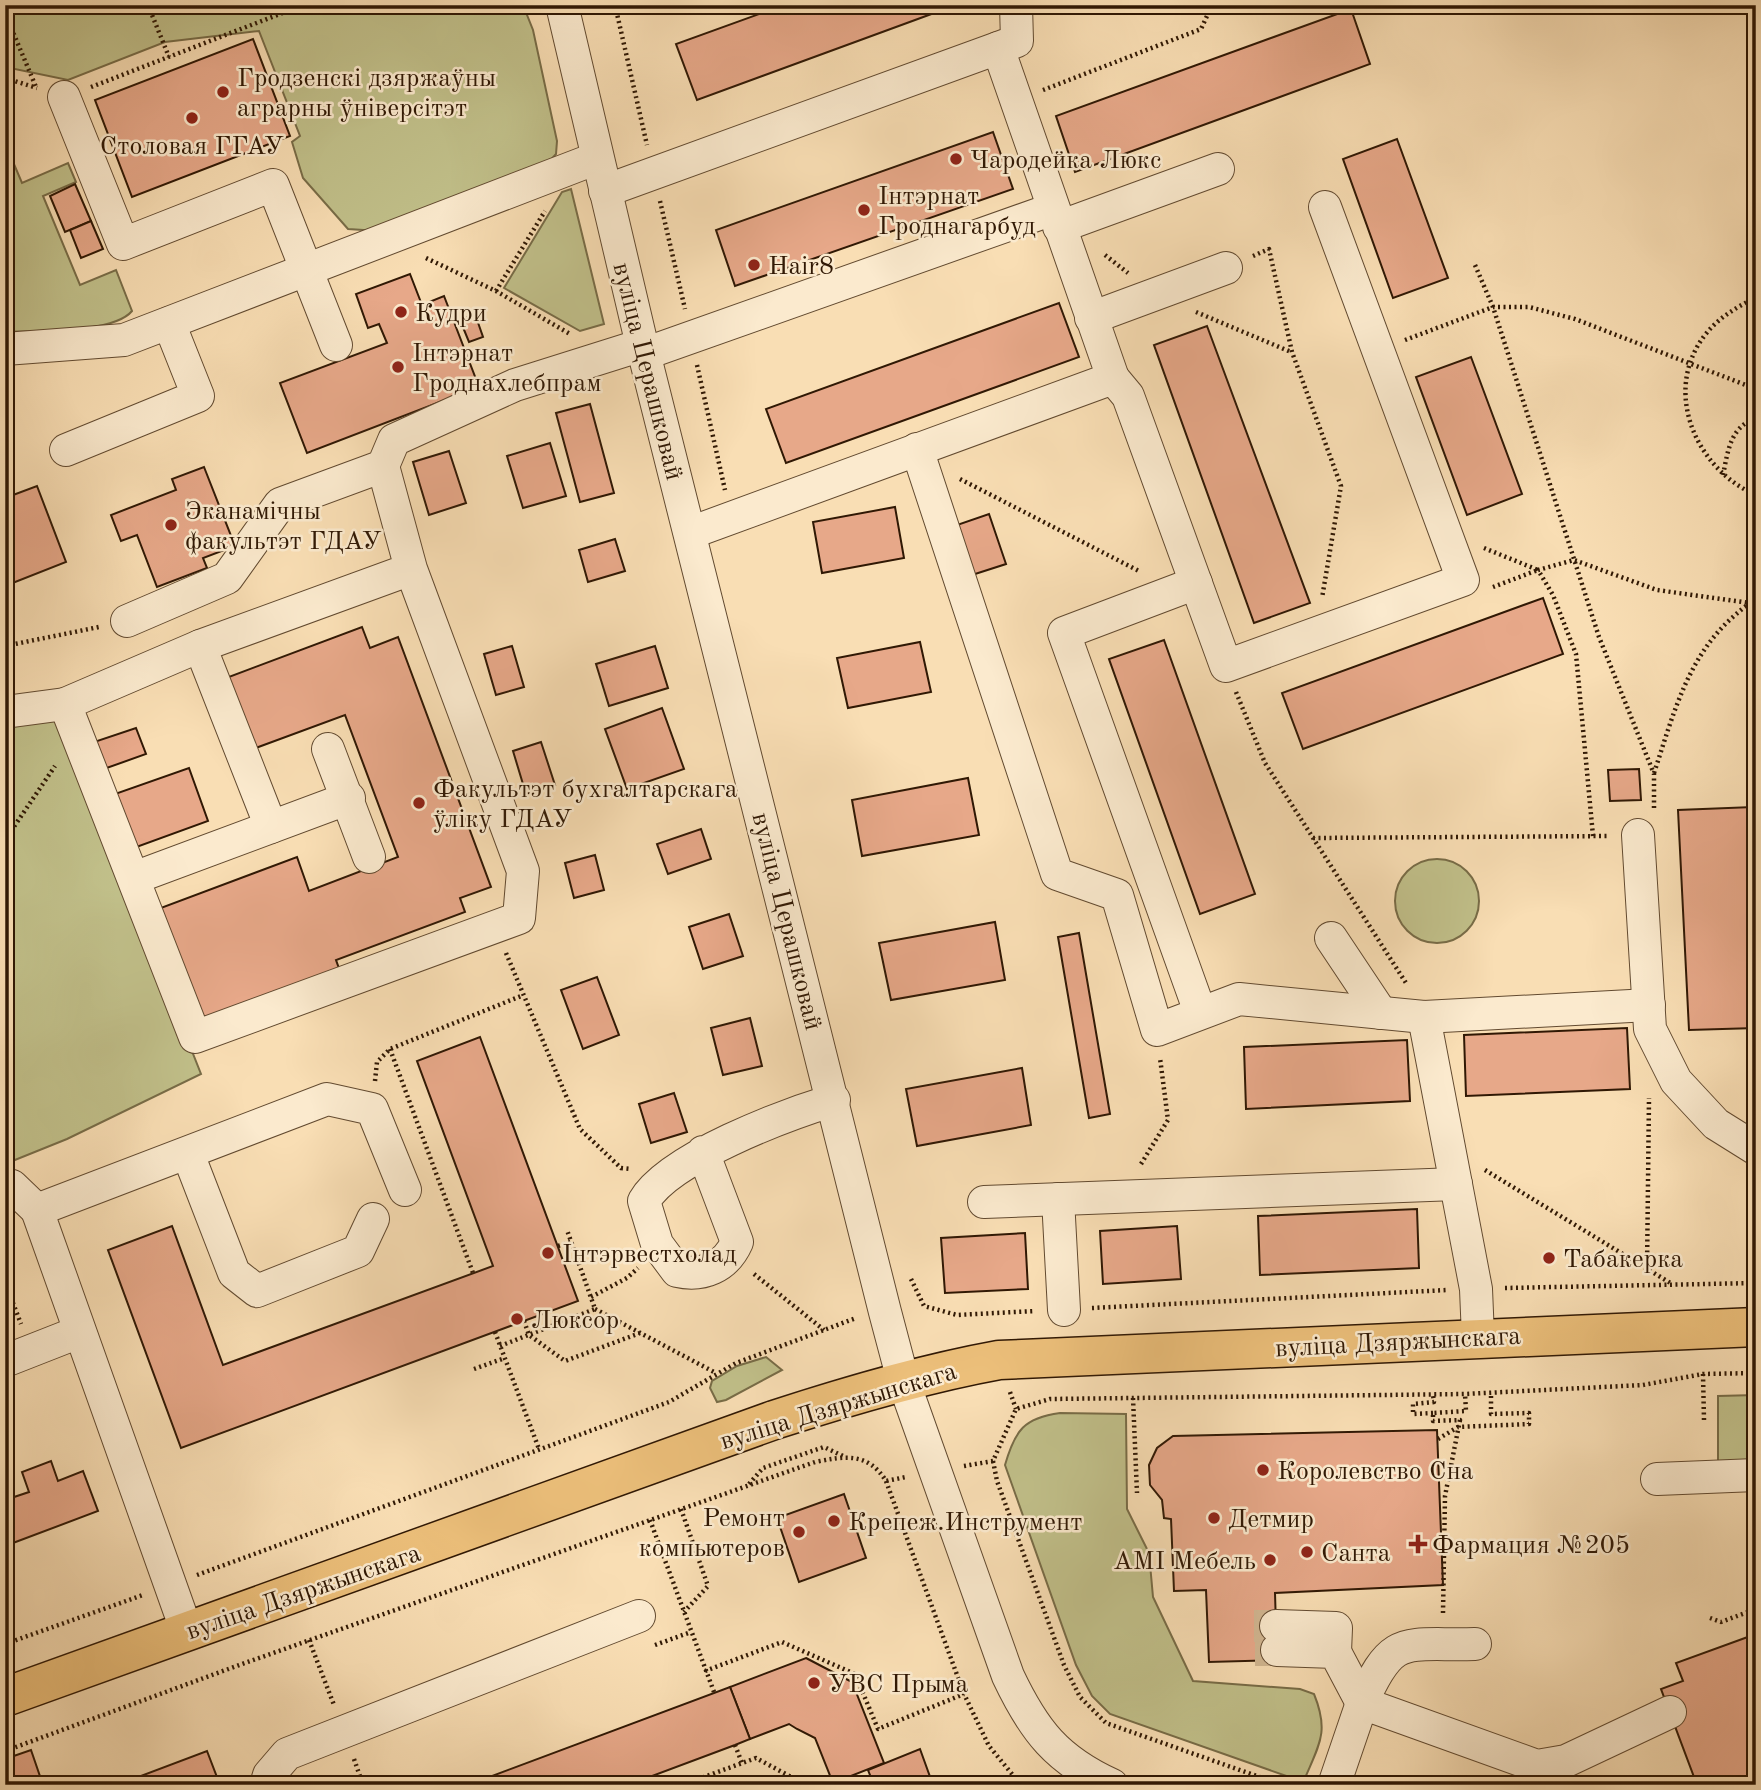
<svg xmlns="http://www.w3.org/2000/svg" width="1761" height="1790" font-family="'Old Standard TT',serif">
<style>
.green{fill:#c1c08a;stroke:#786c47;stroke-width:2}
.building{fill:#e7a889;stroke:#301804;stroke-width:2}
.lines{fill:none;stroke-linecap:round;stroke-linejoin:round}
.minor-tunnel{stroke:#d1b691;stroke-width:32;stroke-dasharray:32 16;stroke-linecap:butt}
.minor-casing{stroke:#624a30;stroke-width:34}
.major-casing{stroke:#301804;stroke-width:41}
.path{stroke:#301804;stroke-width:4.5;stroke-dasharray:2 3.5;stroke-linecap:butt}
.minor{stroke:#fbeace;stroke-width:32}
.major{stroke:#ecbf7a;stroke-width:38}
.poi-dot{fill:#8f2418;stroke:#fbeace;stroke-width:2.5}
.labels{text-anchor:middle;stroke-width:5;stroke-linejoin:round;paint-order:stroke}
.poi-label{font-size:26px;fill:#301804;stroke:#fbeace;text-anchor:start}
.street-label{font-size:26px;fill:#301804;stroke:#fbeace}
</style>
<rect width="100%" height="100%" fill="#f9deb4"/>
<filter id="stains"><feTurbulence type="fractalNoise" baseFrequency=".00286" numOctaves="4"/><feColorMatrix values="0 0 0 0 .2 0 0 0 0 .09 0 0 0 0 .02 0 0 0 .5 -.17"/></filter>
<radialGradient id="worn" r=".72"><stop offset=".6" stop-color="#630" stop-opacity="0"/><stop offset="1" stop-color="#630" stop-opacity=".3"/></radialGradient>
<g class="green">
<polygon points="5,5 523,5 533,30 557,141 556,154 548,163 379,231 348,229 303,178 292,142 300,136 259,31 165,42 68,80 5,67"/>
<path d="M5,143l17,40 46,-20 8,19 -33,14 37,89 36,-15 16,41c-19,23 -97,19 -127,21z"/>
<polygon points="571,189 604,324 580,331 504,288 562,192"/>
<polygon points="59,715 201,1074 67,1139 5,1164 5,723"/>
<circle cx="1437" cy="901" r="42"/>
<polygon points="766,1357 782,1370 726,1400 717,1402 710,1388 712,1381 737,1366"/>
<polygon points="1756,1395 1756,1466 1718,1468 1718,1396"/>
<path d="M1060,1413l66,1 1,95 22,44 4,44 40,84 107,8 14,5c15,37 6,49 -9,84l-10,1 -185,-65 -18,-18 -16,-31 -71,-200c10,-35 19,-47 55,-52z"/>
</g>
<g class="building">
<polygon points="784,5 956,5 697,100 676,44"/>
<polygon points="1351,9 1370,64 1075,172 1056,116"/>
<polygon points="253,39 290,136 132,197 95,100"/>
<polygon points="993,132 1013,189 735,286 716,230"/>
<polygon points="1397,139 1448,278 1393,298 1343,159"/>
<polygon points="75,184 91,221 65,232 50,196"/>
<polygon points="91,221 103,249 81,258 70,230"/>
<polygon points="410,274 422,305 444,296 479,387 307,453 280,383 387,343 379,324 368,328 356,294"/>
<polygon points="1059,303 1079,357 786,463 766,409"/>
<polygon points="475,314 483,337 469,342 460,320"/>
<polygon points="1207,326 1310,603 1254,623 1154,345"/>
<polygon points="1471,357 1522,494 1467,515 1416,377"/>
<polygon points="590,404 614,493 580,502 556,413"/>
<polygon points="550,443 566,496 523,508 507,456"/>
<polygon points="449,451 466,503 429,515 413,462"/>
<polygon points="204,467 235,546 203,558 207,568 157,587 137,535 121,541 111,515 176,490 172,479"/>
<polygon points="37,486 66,562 5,586 5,498"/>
<polygon points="895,507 904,558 822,573 813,522"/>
<polygon points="989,514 1006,564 972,575 954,526"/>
<polygon points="615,539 625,571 588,582 579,550"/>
<polygon points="1543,598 1563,654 1303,749 1282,693"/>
<polygon points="362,627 370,648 398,637 491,887 460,898 465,912 336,960 341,974 201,1026 158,909 297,857 309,891 398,857 345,715 253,749 226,678"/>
<polygon points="1164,640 1255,894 1200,914 1109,659"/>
<polygon points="920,642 931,692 848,708 837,658"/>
<polygon points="512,646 524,687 496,695 484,654"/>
<polygon points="655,646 668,688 609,706 596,664"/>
<polygon points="662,708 684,769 627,789 605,729"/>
<polygon points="136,728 146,754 101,770 91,743"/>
<polygon points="541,742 555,785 526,794 513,751"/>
<polygon points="189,768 208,821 131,849 112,795"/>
<polygon points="1639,769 1641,800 1610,801 1608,770"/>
<polygon points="968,778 979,835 862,856 852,800"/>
<polygon points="1753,807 1756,1028 1689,1030 1678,810"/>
<polygon points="701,829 711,859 668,874 657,844"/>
<polygon points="595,855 604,890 574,898 565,863"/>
<polygon points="729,914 743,956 703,969 689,927"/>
<polygon points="995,922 1005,980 891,1000 879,943"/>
<polygon points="1079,933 1110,1114 1089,1118 1058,937"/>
<polygon points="597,977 619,1035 583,1049 561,990"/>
<polygon points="750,1018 762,1066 723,1075 711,1028"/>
<polygon points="1627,1028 1630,1089 1466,1096 1464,1035"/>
<polygon points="480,1037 578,1301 181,1448 108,1250 172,1226 223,1365 493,1266 417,1061"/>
<polygon points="1407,1040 1410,1101 1246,1109 1244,1047"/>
<polygon points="1022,1068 1031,1125 917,1146 906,1089"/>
<polygon points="674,1093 687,1132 651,1143 639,1104"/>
<polygon points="1417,1209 1419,1268 1260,1275 1258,1216"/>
<polygon points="1177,1226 1181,1279 1103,1284 1100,1231"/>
<polygon points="1025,1233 1028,1289 945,1293 941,1238"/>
<polygon points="1437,1430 1443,1585 1275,1593 1277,1660 1209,1662 1206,1590 1174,1591 1171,1519 1164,1518 1162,1500 1150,1485 1149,1465 1157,1448 1173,1436"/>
<polygon points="51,1461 58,1481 83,1471 98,1511 5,1546 5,1500 29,1492 22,1472"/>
<polygon points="844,1494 866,1558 799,1582 777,1518"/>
<polygon points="1756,1634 1756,1785 1697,1785 1661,1689 1683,1681 1676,1663"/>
<polygon points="806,1658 852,1682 884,1763 833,1783 815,1738 797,1729 789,1724 750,1739 730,1687"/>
<polygon points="730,1687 750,1739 735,1745 628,1785 468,1785"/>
<polygon points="920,1749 933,1785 874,1785 868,1770"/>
<polygon points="31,1750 43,1785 5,1785 5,1759"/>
<polygon points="207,1751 220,1785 117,1785"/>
</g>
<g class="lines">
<g class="minor-tunnel">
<polyline points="1254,1626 1276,1626"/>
<polyline points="1255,1650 1277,1650"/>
</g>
<defs>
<g id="minor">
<path d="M562,5l80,340 243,967 18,68 105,296c26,55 49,84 104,109"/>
<polyline points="998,48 1017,41 1016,5"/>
<polyline points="64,97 123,244 273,185 336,345"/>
<polyline points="605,191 998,48 1113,378 690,533"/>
<polyline points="1059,227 1218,169"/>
<polyline points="1091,318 1226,268"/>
<polyline points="5,349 124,340 597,158"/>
<polyline points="644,354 1053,209"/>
<polyline points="1113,378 1128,396 1226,666 1463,580 1325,207"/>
<polyline points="917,449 1057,874 1117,895 1157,1030 1239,999 1424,1017 1649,1005"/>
<polyline points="66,450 198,396 169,323"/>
<polyline points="383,466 411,569 523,871 519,918 195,1037 65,704 200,646 411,569"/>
<polyline points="1196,583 1064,633 1200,1012"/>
<polyline points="127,621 227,578 280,504 383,466 394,440 515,385 642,345"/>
<polyline points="200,646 271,827"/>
<polyline points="5,712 65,704"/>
<polyline points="328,749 369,857"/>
<polyline points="1638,835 1650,1029 1676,1081 1716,1124 1756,1149"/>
<polyline points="134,878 349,798"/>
<polyline points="1331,938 1381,1013"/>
<polyline points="1424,1017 1476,1289 1478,1337"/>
<path d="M703,1152l34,90c-11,25 -34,35 -60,29l-20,-27 -13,-43c25,-43 141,-86 190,-101"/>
<polyline points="188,1154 234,1273 257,1291 358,1251 373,1219"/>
<polyline points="5,1188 12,1186 37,1210"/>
<polyline points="1058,1199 1064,1310"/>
<polyline points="984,1202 1456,1184"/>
<polyline points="5,1361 79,1332"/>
<polyline points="1657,1479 1756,1475"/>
<polyline points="1276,1626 1336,1628 1335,1652"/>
<polyline points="187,1632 37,1210 327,1099 372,1109 405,1190"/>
<polyline points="1277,1650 1335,1652 1362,1703"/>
<path d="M1362,1703c31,-71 42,-57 113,-59"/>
<polyline points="266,1785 269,1775 287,1754 639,1616"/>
<polyline points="1334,1785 1362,1703 1537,1766 1566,1761 1670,1712"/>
</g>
<path id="major" d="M5,1697l769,-277c74,-24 148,-46 225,-60l757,-33"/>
</defs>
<use href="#minor" class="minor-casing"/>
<use href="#major" class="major-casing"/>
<g class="path">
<polyline points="148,5 169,57"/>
<polyline points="615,5 647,145"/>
<polyline points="5,13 36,87"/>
<polyline points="5,78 37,88"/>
<polyline points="91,87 303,5"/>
<polyline points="1043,90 1201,29 1212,5"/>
<polyline points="660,201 685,309"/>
<polyline points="1105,255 1128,273"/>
<polyline points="1253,256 1269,249 1292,352 1341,486 1322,598"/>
<polyline points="426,258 496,291 570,334"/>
<polyline points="1475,265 1493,307 1599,637 1654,774 1654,808"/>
<polyline points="496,291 545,211"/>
<path d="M1756,297c-20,11 -37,20 -51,38 -44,57 -8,135 51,160"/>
<polyline points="1196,312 1291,352"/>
<polyline points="1405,340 1493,307 1529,307 1575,319 1756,389"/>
<polyline points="697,365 725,490"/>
<path d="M1723,475c5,-24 7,-48 33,-57"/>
<polyline points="960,479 1139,571"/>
<polyline points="1484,548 1538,570 1493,587"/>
<polyline points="5,646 99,627"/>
<polyline points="1236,692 1265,763 1406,983"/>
<path d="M1654,773c19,-57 33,-116 80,-157 7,-6 13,-12 22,-15"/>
<polyline points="1593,836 1576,654 1553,595 1538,570 1574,560 1657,590 1750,603"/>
<polyline points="1313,838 1609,836"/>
<polyline points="5,840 55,766"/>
<polyline points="506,953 580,1129 621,1168 631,1169"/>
<polyline points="390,1049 473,1273"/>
<polyline points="375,1081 377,1062 390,1049 521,996"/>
<polyline points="1141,1164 1168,1120 1160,1058"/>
<polyline points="1485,1170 1672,1284"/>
<polyline points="558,1246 571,1242"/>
<polyline points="1647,1269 1649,1098"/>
<polyline points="754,1274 824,1330"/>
<polyline points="911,1279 924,1306 957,1315 1035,1311"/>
<polyline points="5,1282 21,1324"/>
<polyline points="1505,1288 1756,1283"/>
<polyline points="591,1297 627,1278 638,1268"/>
<polyline points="1092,1308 1447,1290"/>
<polyline points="595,1309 716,1373"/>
<polyline points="524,1321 529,1335 565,1361 640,1333"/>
<polyline points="495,1332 539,1449"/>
<polyline points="500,1346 595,1309 567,1230"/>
<polyline points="474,1369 505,1358"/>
<polyline points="1703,1374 1704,1420"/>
<polyline points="1010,1392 1016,1409"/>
<polyline points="1133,1398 1137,1493"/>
<polyline points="1433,1413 1413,1414 1413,1404 1434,1402 1433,1395"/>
<polyline points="1438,1439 1458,1427 1529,1424 1529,1413 1491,1414 1491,1393"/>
<polyline points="993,1461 997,1481 1064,1665 1080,1697 1106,1723 1271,1781"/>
<polyline points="964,1466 993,1461 1016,1409 1050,1399 1465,1394 1643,1385 1703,1374 1756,1373"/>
<polyline points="886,1481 964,1694 989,1746 1021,1785"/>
<polyline points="749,1484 763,1468 824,1447 843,1456"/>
<polyline points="681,1509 708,1586 684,1612"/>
<polyline points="650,1520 714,1692"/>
<polyline points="197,1575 669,1402 736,1363 856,1318"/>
<polyline points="1443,1613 1445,1496 1460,1420 1433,1421 1433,1413 1466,1411 1465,1394"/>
<polyline points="1710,1618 1721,1622 1756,1609"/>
<polyline points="309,1640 334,1705"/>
<polyline points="5,1644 143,1595"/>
<polyline points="655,1645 691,1632"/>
<polyline points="705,1671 782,1642 855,1674 878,1729 964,1694"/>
<polyline points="735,1745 742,1763"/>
<path d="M5,1751l237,-87 573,-202c30,-6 53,-10 71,19l20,-4"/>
<polyline points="354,1759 363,1785"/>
<polyline points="778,1778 795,1779 800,1785"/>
<polyline points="682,1785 756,1758 795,1779"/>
</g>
<use href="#minor" class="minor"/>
<use href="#major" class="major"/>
</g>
<g class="poi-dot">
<circle cx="223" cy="92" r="7"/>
<circle cx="192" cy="118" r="7"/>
<circle cx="956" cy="159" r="7"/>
<circle cx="864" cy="210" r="7"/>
<circle cx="754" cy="265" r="7"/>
<circle cx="401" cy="312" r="7"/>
<circle cx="398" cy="367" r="7"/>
<circle cx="171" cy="525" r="7"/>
<circle cx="419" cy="803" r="7"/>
<circle cx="548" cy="1253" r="7"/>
<circle cx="1549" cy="1258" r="7"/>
<circle cx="517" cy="1319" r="7"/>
<circle cx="1263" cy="1470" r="7"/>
<circle cx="1214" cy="1518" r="7"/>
<circle cx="834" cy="1521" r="7"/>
<circle cx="799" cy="1532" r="7"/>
<path d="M1414.5 1533.5h7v7h7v7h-7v7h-7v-7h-7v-7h7z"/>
<circle cx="1307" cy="1552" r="7"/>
<circle cx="1270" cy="1560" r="7"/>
<circle cx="814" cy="1683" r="7"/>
</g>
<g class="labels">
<g class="poi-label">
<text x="237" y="86">Гродзенскі дзяржаўны<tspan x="237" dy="30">аграрны ўніверсітэт</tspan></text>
<text x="192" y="154" text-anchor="middle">Столовая ГГАУ</text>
<text x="970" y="168">Чародейка Люкс</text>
<text x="878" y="204">Інтэрнат<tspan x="878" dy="30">Гроднагарбуд</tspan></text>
<text x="768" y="274">Hair8</text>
<text x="415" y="321">Кудри</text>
<text x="412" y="361">Інтэрнат<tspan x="412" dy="30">Гроднахлебпрам</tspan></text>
<text x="185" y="519">Эканамічны<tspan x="185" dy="30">факультэт ГДАУ</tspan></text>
<text x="433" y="797">Факультэт бухгалтарскага<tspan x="433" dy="30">ўліку ГДАУ</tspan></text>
<text x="562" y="1262">Інтэрвестхолад</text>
<text x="1563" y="1267">Табакерка</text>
<text x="531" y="1328">Люксор</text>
<text x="1277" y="1479">Королевство Сна</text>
<text x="785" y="1526" text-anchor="end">Ремонт<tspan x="785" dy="30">компьютеров</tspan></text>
<text x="1228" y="1527">Детмир</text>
<text x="848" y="1530">Крепеж.Инструмент</text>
<text x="1432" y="1553">Фармация №205</text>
<text x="1321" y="1561">Санта</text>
<text x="1256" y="1569" text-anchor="end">AMI Мебель</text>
<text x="828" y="1692">УВС Прыма</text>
</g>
<g class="street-label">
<text transform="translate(649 371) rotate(76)" y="9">вуліца Церашковай</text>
<text transform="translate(788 921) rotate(76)" y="9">вуліца Церашковай</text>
<text transform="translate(1398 1341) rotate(-3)" y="9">вуліца Дзяржынскага</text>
<text transform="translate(838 1405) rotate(-17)" y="9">вуліца Дзяржынскага</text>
<text transform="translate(303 1591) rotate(-19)" y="9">вуліца Дзяржынскага</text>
</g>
</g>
<rect width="1761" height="1790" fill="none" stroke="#f9deb4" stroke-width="28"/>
<rect x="7" y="7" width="1747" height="1776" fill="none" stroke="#301804" stroke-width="3.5"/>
<rect x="14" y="14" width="1733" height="1762" fill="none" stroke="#301804" stroke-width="2"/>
<rect width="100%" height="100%" filter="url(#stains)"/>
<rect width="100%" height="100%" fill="url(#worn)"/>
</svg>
